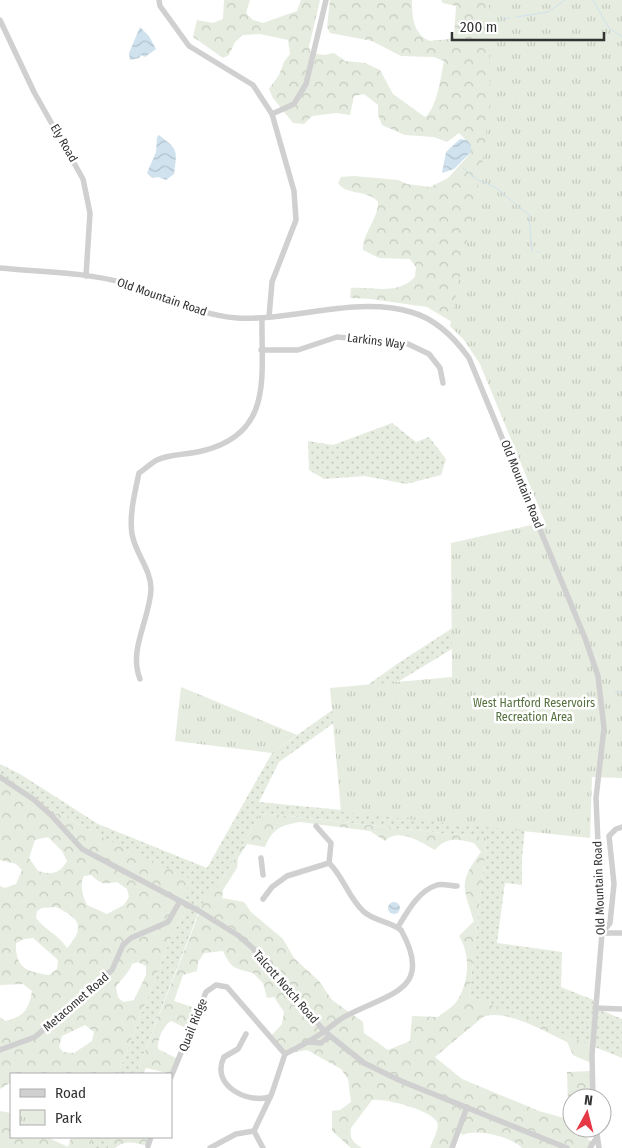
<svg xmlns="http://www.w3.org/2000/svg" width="622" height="1148" font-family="'Fira Sans Condensed',sans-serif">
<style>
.grass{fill:url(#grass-dots);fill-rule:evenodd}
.forest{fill:url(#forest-crowns);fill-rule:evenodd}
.park{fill:url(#park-tufts)}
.water{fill:url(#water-waves)}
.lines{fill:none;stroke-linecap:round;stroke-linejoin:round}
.stream{stroke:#cfe2ee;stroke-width:1}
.minor{stroke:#d0d0d0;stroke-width:5.5}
.labels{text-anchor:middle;stroke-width:5;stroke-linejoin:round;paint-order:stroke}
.street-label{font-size:12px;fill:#333;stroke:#fff}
.park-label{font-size:12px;fill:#56703f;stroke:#fff}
</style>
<defs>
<pattern id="grass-dots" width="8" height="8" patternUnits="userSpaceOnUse" patternTransform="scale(1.25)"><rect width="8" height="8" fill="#e6ecdf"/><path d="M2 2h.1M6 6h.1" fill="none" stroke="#c6cbc0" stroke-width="1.8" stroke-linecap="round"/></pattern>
<pattern id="forest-crowns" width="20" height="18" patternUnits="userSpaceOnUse" patternTransform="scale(1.25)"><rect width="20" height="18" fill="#e6ecdf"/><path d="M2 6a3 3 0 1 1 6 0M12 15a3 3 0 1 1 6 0" fill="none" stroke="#c6cbc0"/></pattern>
<pattern id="park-tufts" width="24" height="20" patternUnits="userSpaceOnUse" patternTransform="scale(1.25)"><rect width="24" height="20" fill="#e6ecdf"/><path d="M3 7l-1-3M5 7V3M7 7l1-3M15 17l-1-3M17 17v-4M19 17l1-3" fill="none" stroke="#c6cbc0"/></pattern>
<pattern id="water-waves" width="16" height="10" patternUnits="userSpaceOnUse" patternTransform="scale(1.25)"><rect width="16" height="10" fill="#cfe2ee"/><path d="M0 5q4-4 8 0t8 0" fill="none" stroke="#b2c2cd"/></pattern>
</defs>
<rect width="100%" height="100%" fill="#fff"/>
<g class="grass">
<polygon points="392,423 416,442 429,437 446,459 441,475 406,484 365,476 324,479 309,470 308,441 333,445"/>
<path d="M529,578l21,9 -28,271v27l-17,-2 -8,60 65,9 -1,35 35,14v7l26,11v39l-153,-62 18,-158 -226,-25 -43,74 -19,24 -63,163h-18l52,-134 17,-35 -83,-67 -45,-25 -8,2 -51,-38v-13l20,10 78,50 109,44 65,-115 125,-89zM465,641l31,184 -237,-23 20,-40 76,-54z"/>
<polygon points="94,1137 112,1137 108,1148 89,1148"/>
</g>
<g class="forest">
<path d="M224,0h26l-4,13 7,7 10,3 34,-12 4,-11h19l-11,47 2,6 13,2 10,-2 11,8 20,2 15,7 13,24 32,23c12,-8 16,-42 19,-56l-10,-4 -33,-1 -29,-15 -42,-8 -3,-6 3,-27h82c0,17 1,34 18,41 9,-2 16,0 24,-4l2,-31 -13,-3 -2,-3h49l5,71 -18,279 -25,-28 -25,-15 -56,-8 -21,-1 1,-10c22,-2 46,8 64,-11l1,-10 -6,-8 -31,-1 -16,-8c-2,-13 16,-33 15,-48 -10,-13 -32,-6 -40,-19l3,-6 13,-1 44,4 9,4 23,3 18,-9 21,-23 2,-10 -12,-12 -12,9 -13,-5 -29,-2 -23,-10 -4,-10v-10l-14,-11 -10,2 -4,19 -14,-2 -24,3 -8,8 -11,-1 -20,-25 -4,-9 10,-14 5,-13 6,-8 -2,-14 -28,-6 -17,1 -8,7 -6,13 -6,3 -30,-21 4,-17 16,3 10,-4z"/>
<path d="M0,777l51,38 8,-2 45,25 89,42 -13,21 7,4 -17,35 -52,134h-107v8l-11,7v-72l5,4c18,-4 24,-11 27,-30l-9,-7 -23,1v-99l5,2 11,-4 6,-14 -6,-6 -16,-4zM48,837l14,14 5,10c-7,13 -16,14 -29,10l-9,-13 6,-18zM91,875c12,10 10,9 26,7l10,7 2,8 -5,8 -17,9 -20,-9c-4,-8 -8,-21 -3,-29zM56,907c24,12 30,19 11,41 -9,-14 -21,-17 -31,-30l1,-7 5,-3zM33,938l25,22 -1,9 -8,6c-22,-3 -34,-7 -33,-32l8,-4zM138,962l8,4v9l-12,25 -11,2 -5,-5 -2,-10c5,-8 13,-14 16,-23zM85,1025l9,7 -2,9 -18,12 -11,-1 -4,-5 3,-11z"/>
<path d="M261,813l226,25 -18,158 123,49 -1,18 -18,-8 -6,-13c-22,-10 -61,-34 -84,-25l-48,40 27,22 77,32 25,7 8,10h3l19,16 -4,4h-68c-10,-11 -46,-20 -59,-13l-5,-4 -6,17h-22c2,-6 10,-20 7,-26 -6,-12 -52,-24 -65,-22l-21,28c-2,11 3,15 11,20h-11l-19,-17v-20l8,-1 11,-8 -3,-23 -7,-10 -34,-19 -22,4 -15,-17 12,-13 2,-12 -10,-15 -7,1 -4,-15 -10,-10c-18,-5 -21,-3 -30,-22l-19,2 -6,9 -1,9 -14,4 -9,26 24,8 -8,21 -19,-9c-8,5 -14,19 -13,28l20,10 -7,15 -25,-6 -3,6h-7l73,-186 9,-1zM300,822l70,9 15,10c15,-14 35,1 50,9 11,-14 23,-11 39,-7l7,9c-23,31 -18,35 -7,69l-15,15c12,19 10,46 -2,65 -4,6 -13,11 -19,16l-26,-1 -2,25 -22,9 -24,-17 -1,-11 -31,-22 -13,-19 -25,-23 -11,-19 -32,-27 -7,-10 -22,-4 1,-8 14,-22 1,-10 9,-14 18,3c7,-18 16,-22 35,-25z"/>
<polygon points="591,1071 593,1098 572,1098 572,1106 568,1103 567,1072"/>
<polygon points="0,1111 11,1113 11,1137 47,1137 68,1147 71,1137 94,1137 89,1148 0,1148"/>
<path d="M112,1137h39l-3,9c-12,-3 -23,-7 -33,2h-7z"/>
</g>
<g class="park">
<polygon points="489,0 622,0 622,778 592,777 590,838 341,812 330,688 452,677 451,543 545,522 480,364 464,340 450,326 482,166 490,103"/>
<polygon points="181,687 297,735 272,753 175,741"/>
</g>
<g class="water">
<polygon points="140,27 149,36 156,49 145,57 141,55 139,58 130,60 129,53"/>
<path d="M159,135c18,14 19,14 15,39l-8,6 -8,-3 -6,1 -5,-5 9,-21 1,-15z"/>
<polygon points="460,139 467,140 471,145 471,152 454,169 442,173 446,152"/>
<circle cx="394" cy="908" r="6"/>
</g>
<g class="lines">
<g class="stream">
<polyline points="593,0 609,28 622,37"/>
<polyline points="516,17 548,12 565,0"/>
<polyline points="502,19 510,18"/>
<polyline points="463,168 478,180 495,187 529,215 532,251"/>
<polyline points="537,251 539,252"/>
<polyline points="615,691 622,692"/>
</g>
<g class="minor">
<polyline points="159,0 160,6 189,46 253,85 272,114"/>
<polyline points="0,20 34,92 83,179 90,213 86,276"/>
<path d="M0,268c41,4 85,4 124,15 39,10 71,32 113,35 57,3 117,-22 174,-6 25,7 43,25 58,46l116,280 13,38 6,52 -8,70 6,135 -10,122 1,43"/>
<polyline points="269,317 272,282 296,220 294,191 272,114 294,104 306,84 326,0"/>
<polyline points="261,350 298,350 337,337 406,343 429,354 440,368 443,383"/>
<path d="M140,679c-12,-29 10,-60 11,-90 0,-20 -16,-36 -19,-55 -3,-19 3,-42 7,-61 6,-4 12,-10 18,-13 14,-7 31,-5 45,-9 72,-17 59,-75 60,-133"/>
<polyline points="0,777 33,799 51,815 82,849 199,911 239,936 264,958 324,1031 364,1063 401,1081 567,1148"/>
<polyline points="316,826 331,843 329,863"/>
<polyline points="261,858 263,875"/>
<polyline points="263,899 272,887 287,876 329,863"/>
<path d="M398,927c9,-15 20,-36 39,-42 5,-2 14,1 20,1"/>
<polyline points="602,933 610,923 614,884 609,836 616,829 622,827"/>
<polyline points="602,933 622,933"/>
<polyline points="595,1008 622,1009"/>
<path d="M246,1034l-8,15 -14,8c-14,28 23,47 46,40"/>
<polyline points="309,1042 321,1043 329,1036"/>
<polyline points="0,1050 35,1037 112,970 123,945 131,938 168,922 180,901"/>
<polyline points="171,1077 206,992 216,985 227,987 285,1054"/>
<polyline points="596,1128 599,1148"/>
<path d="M254,1131l18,-38 13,-39c14,-7 27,-14 40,-23 8,-6 15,-13 25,-17 41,-21 84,-25 51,-84 -11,-9 -28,-9 -38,-19 -15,-14 -20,-35 -34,-48"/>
<polyline points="254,1131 263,1148"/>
<polyline points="148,1146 151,1137"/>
<polyline points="210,1148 236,1134 254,1131"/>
<polyline points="452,1148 467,1107"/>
<polyline points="590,1148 597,1137"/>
</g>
</g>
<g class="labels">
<g class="street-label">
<text transform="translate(64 143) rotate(60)" y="4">Ely Road</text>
<text transform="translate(162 297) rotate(19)" y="4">Old Mountain Road</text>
<text transform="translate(376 341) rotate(7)" y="4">Larkins Way</text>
<text transform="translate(522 484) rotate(68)" y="4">Old Mountain Road</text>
<text transform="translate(599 888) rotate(-92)" y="4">Old Mountain Road</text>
<text transform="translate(286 987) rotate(49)" y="4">Talcott Notch Road</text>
<text transform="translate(76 1002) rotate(-41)" y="4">Metacomet Road</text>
<text transform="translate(193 1025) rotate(-68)" y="4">Quail Ridge</text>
</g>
<g class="park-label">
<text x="534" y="707">West Hartford Reservoirs<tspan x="534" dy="14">Recreation Area</tspan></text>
</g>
</g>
<rect x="10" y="1073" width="162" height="65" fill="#ffffff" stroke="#adadad"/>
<rect x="20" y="1089" width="25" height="8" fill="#d0d0d0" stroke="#adadad"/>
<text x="55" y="1098" font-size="15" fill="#333333">Road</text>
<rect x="20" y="1110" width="25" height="15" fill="url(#park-tufts)" stroke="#adadad"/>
<text x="55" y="1123" font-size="15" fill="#333333">Park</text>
<g transform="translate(587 1113) rotate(7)"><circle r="24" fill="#ffffff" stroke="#adadad"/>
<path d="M0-4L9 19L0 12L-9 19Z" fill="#e63946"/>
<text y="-8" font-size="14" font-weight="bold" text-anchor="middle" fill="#333333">N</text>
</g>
<path d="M452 32v8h152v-8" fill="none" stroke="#333333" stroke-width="2.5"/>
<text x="460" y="32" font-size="15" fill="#333333" stroke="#ffffff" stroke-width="4" paint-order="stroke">200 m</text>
</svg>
